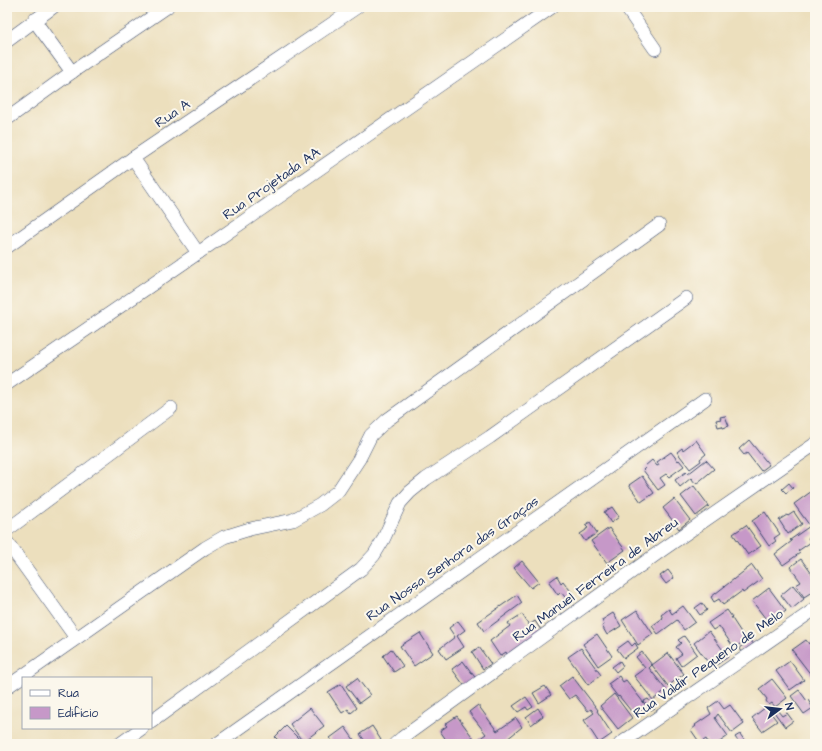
<svg xmlns="http://www.w3.org/2000/svg" width="822" height="751" font-family="'Architects Daughter',sans-serif">
<style>
.building{fill:#c698c8}
.lines{fill:none;stroke-linecap:round;stroke-linejoin:round}
.street-casing{stroke:#3a496c;stroke-width:14}
.street{stroke:#fff;stroke-width:13}
.labels{text-anchor:middle;stroke-width:4;stroke-linejoin:round;paint-order:stroke}
.street-label{font-size:14px;fill:#1b2f5e;stroke:#fbf7ec}
</style>
<rect width="100%" height="100%" fill="#fbf7ec"/>
<filter id="ink" filterUnits="userSpaceOnUse"><feTurbulence type="fractalNoise" baseFrequency=".025" numOctaves="2"/><feDisplacementMap in="SourceGraphic" scale="8" xChannelSelector="R" yChannelSelector="G"/><feConvolveMatrix kernelMatrix="1 2 1 2 8 2 1 2 1" color-interpolation-filters="sRGB"/></filter>
<filter id="wash" filterUnits="userSpaceOnUse"><feTurbulence type="fractalNoise" baseFrequency=".012" numOctaves="4" result="noise"/><feDisplacementMap in="SourceGraphic" scale="16" xChannelSelector="R" yChannelSelector="G"/><feGaussianBlur stdDeviation="0.9" result="paint"/><feColorMatrix in="noise" values="0 0 0 0 0 0 0 0 0 0 0 0 0 0 0 0 0 1.4 0 .05"/><feComposite in="paint" operator="in"/></filter>
<g filter="url(#wash)">
<rect width="100%" height="100%" fill="#ecdfbd"/>
<g id="blocks">
<g class="building">
<polygon points="725,416 729,426 723,428 722,426 718,427 716,420 721,419 720,417"/>
<polygon points="696,440 706,454 700,459 701,461 690,469 677,452 682,448 683,450"/>
<polygon points="749,440 769,465 761,471 747,453 744,455 739,449"/>
<polygon points="671,452 678,461 679,460 684,466 669,477 666,474 660,478 665,485 658,490 643,470 646,467 645,466 652,460 657,466 659,465 657,462"/>
<polygon points="706,460 714,469 696,484 691,478 680,487 675,480 686,472 688,474"/>
<polygon points="642,476 654,493 641,502 629,485"/>
<polygon points="789,483 793,488 786,493 782,489"/>
<polygon points="694,486 709,506 696,516 681,496"/>
<polygon points="812,491 815,494 815,515 813,517 815,520 815,522 810,526 794,504"/>
<polygon points="674,499 690,520 679,529 663,508"/>
<polygon points="612,507 619,517 611,523 604,512"/>
<polygon points="765,512 780,534 774,538 776,541 769,546 752,521"/>
<polygon points="794,512 802,524 788,534 779,520 787,515 788,516"/>
<polygon points="590,522 597,533 585,541 580,534 586,530 586,529 588,528 585,525"/>
<polygon points="746,525 761,546 748,555 733,534"/>
<polygon points="810,526 815,534 808,538 811,542 798,551 800,553 783,565 775,554 792,541 790,540"/>
<polygon points="609,528 625,550 607,563 591,541"/>
<polygon points="801,559 815,578 815,590 804,597 796,585 801,582 790,567"/>
<polygon points="522,561 539,582 531,588 514,568"/>
<polygon points="752,565 762,579 743,593 742,591 723,605 719,599 714,602 711,597"/>
<polygon points="668,570 674,578 666,584 660,576"/>
<polygon points="557,576 561,583 563,581 576,598 569,602 561,592 558,595 549,582"/>
<polygon points="793,585 804,599 792,609 781,595"/>
<polygon points="769,588 786,611 769,623 752,601"/>
<polygon points="517,595 522,603 484,631 478,622"/>
<polygon points="702,603 707,610 700,615 695,608"/>
<polygon points="683,606 695,622 684,630 677,620 658,634 652,626 663,618 661,615 669,609 672,614"/>
<polygon points="637,610 653,634 638,645 622,620"/>
<polygon points="727,610 732,617 731,617 746,640 734,648 719,626 713,630 708,623"/>
<polygon points="613,613 621,626 607,635 602,626 604,625 602,620"/>
<polygon points="522,614 529,625 535,621 543,633 508,656 506,652 500,656 490,641 510,626 508,623"/>
<polygon points="458,621 465,630 457,636 464,647 446,659 439,649 455,637 449,628"/>
<polygon points="709,631 728,657 712,668 694,643"/>
<polygon points="420,633 433,653 414,666 400,646"/>
<polygon points="597,634 612,656 598,666 583,644"/>
<polygon points="684,636 697,654 681,666 676,658 682,654 676,647 681,643 678,640"/>
<polygon points="815,639 815,680 792,650 806,640 809,644"/>
<polygon points="750,640 756,647 745,655 739,648"/>
<polygon points="628,641 632,646 635,643 638,648 624,658 617,649"/>
<polygon points="479,647 491,664 483,669 472,652"/>
<polygon points="581,648 601,675 588,685 568,657"/>
<polygon points="391,649 403,666 394,672 383,656"/>
<polygon points="642,652 652,665 649,668 666,690 653,700 634,676 645,668 636,657"/>
<polygon points="668,653 684,674 668,686 652,665"/>
<polygon points="463,661 477,680 466,688 452,669"/>
<polygon points="620,661 623,666 616,672 612,667"/>
<polygon points="790,661 804,680 790,690 776,671"/>
<polygon points="572,676 598,710 597,711 612,734 599,743 584,720 594,713 591,709 588,711 575,695 569,699 559,686"/>
<polygon points="619,676 623,682 626,680 647,707 635,716 619,696 618,697 608,684"/>
<polygon points="357,678 370,695 359,703 346,686"/>
<polygon points="772,679 787,698 775,707 772,703 769,705 766,701 767,699 759,689"/>
<polygon points="341,684 357,708 351,713 348,709 342,713 328,692"/>
<polygon points="545,686 551,695 539,703 533,693"/>
<polygon points="799,690 807,701 808,700 813,708 804,714 791,696"/>
<polygon points="614,694 632,718 618,729 600,706"/>
<polygon points="526,697 533,707 528,710 526,707 518,712 513,706"/>
<polygon points="648,699 655,708 651,710 644,701"/>
<polygon points="718,701 724,709 730,705 744,724 732,733 718,714 715,718 728,736 717,744 709,744 706,739 700,743 691,730 696,726 695,725 711,714 708,708"/>
<polygon points="478,705 497,731 516,718 522,727 501,744 479,744 476,741 486,734 469,712"/>
<polygon points="766,707 777,721 762,731 752,718"/>
<polygon points="310,708 324,726 303,742 290,724"/>
<polygon points="538,708 543,716 531,725 526,717"/>
<polygon points="777,710 782,716 787,713 793,721 785,727 774,712"/>
<polygon points="457,716 474,739 472,741 474,744 449,744 440,731 447,726 445,724"/>
<polygon points="286,726 302,742 300,744 282,744 275,737"/>
<polygon points="372,726 381,740 376,744 367,744 360,734"/>
<polygon points="345,727 357,744 334,744 330,738"/>
<polygon points="740,734 747,744 740,744 735,737"/>
</g>
</g>
</g>
<g filter="url(#ink)">
<use href="#blocks" fill-opacity="0" stroke="#3a496c" stroke-width="1"/>
<g class="lines">
<defs>
<g id="street">
<polyline points="626,7 655,49"/>
<polyline points="34,20 72,72"/>
<polyline points="7,41 53,7"/>
<polyline points="7,119 72,72 167,7"/>
<polyline points="133,158 198,253"/>
<polyline points="7,247 133,158 357,7"/>
<polyline points="7,384 198,253 552,7"/>
<polyline points="7,530 171,408"/>
<polyline points="7,542 76,638"/>
<polyline points="7,687 205,548 224,537 250,529 293,520 320,505 338,491 359,459 371,435 387,420 659,225"/>
<polyline points="151,722 361,569 374,555 383,540 400,503 410,492 426,479 490,437 686,298"/>
<polyline points="120,744 142,728"/>
<polyline points="217,744 705,399"/>
<polyline points="395,744 402,738 662,550 815,444"/>
<polyline points="620,744 815,609"/>
</g>
</defs>
<use href="#street" class="street-casing"/>
<use href="#street" class="street"/>
</g>
</g>
<g class="labels">
<g class="street-label">
<text transform="translate(172 113) rotate(-34)" y="5">Rua A</text>
<text transform="translate(271 183) rotate(-35)" y="5">Rua Projetada AA</text>
<text transform="translate(452 558) rotate(-35)" y="5">Rua Nossa Senhora das Graças</text>
<text transform="translate(595 579) rotate(-36)" y="5">Rua Manuel Ferreira de Abreu</text>
<text transform="translate(708 663) rotate(-35)" y="5">Rua Valdir Pequeno de Melo</text>
</g>
</g>
<rect width="822" height="751" fill="none" stroke="#fbf7ec" stroke-width="24"/>
<rect x="22" y="677" width="130" height="52" fill="#fbf7ec" stroke="#a1a7b3"/>
<rect x="30" y="690" width="20" height="6" fill="#ffffff" stroke="#a1a7b3"/>
<text x="58" y="697" font-size="12" fill="#1b2f5e">Rua</text>
<rect x="30" y="707" width="20" height="12" fill="#c698c8" stroke="#a1a7b3"/>
<text x="58" y="717" font-size="12" fill="#1b2f5e">Edifício</text>
<g transform="translate(780 709) rotate(75)" stroke="#fbf7ec" stroke-width="3" paint-order="stroke">
<path d="M0-3L7 15L0 10L-7 15Z" fill="#1b2f5e"/>
<text y="-6" font-size="11" font-weight="bold" text-anchor="middle" fill="#1b2f5e">N</text>
</g>
</svg>
